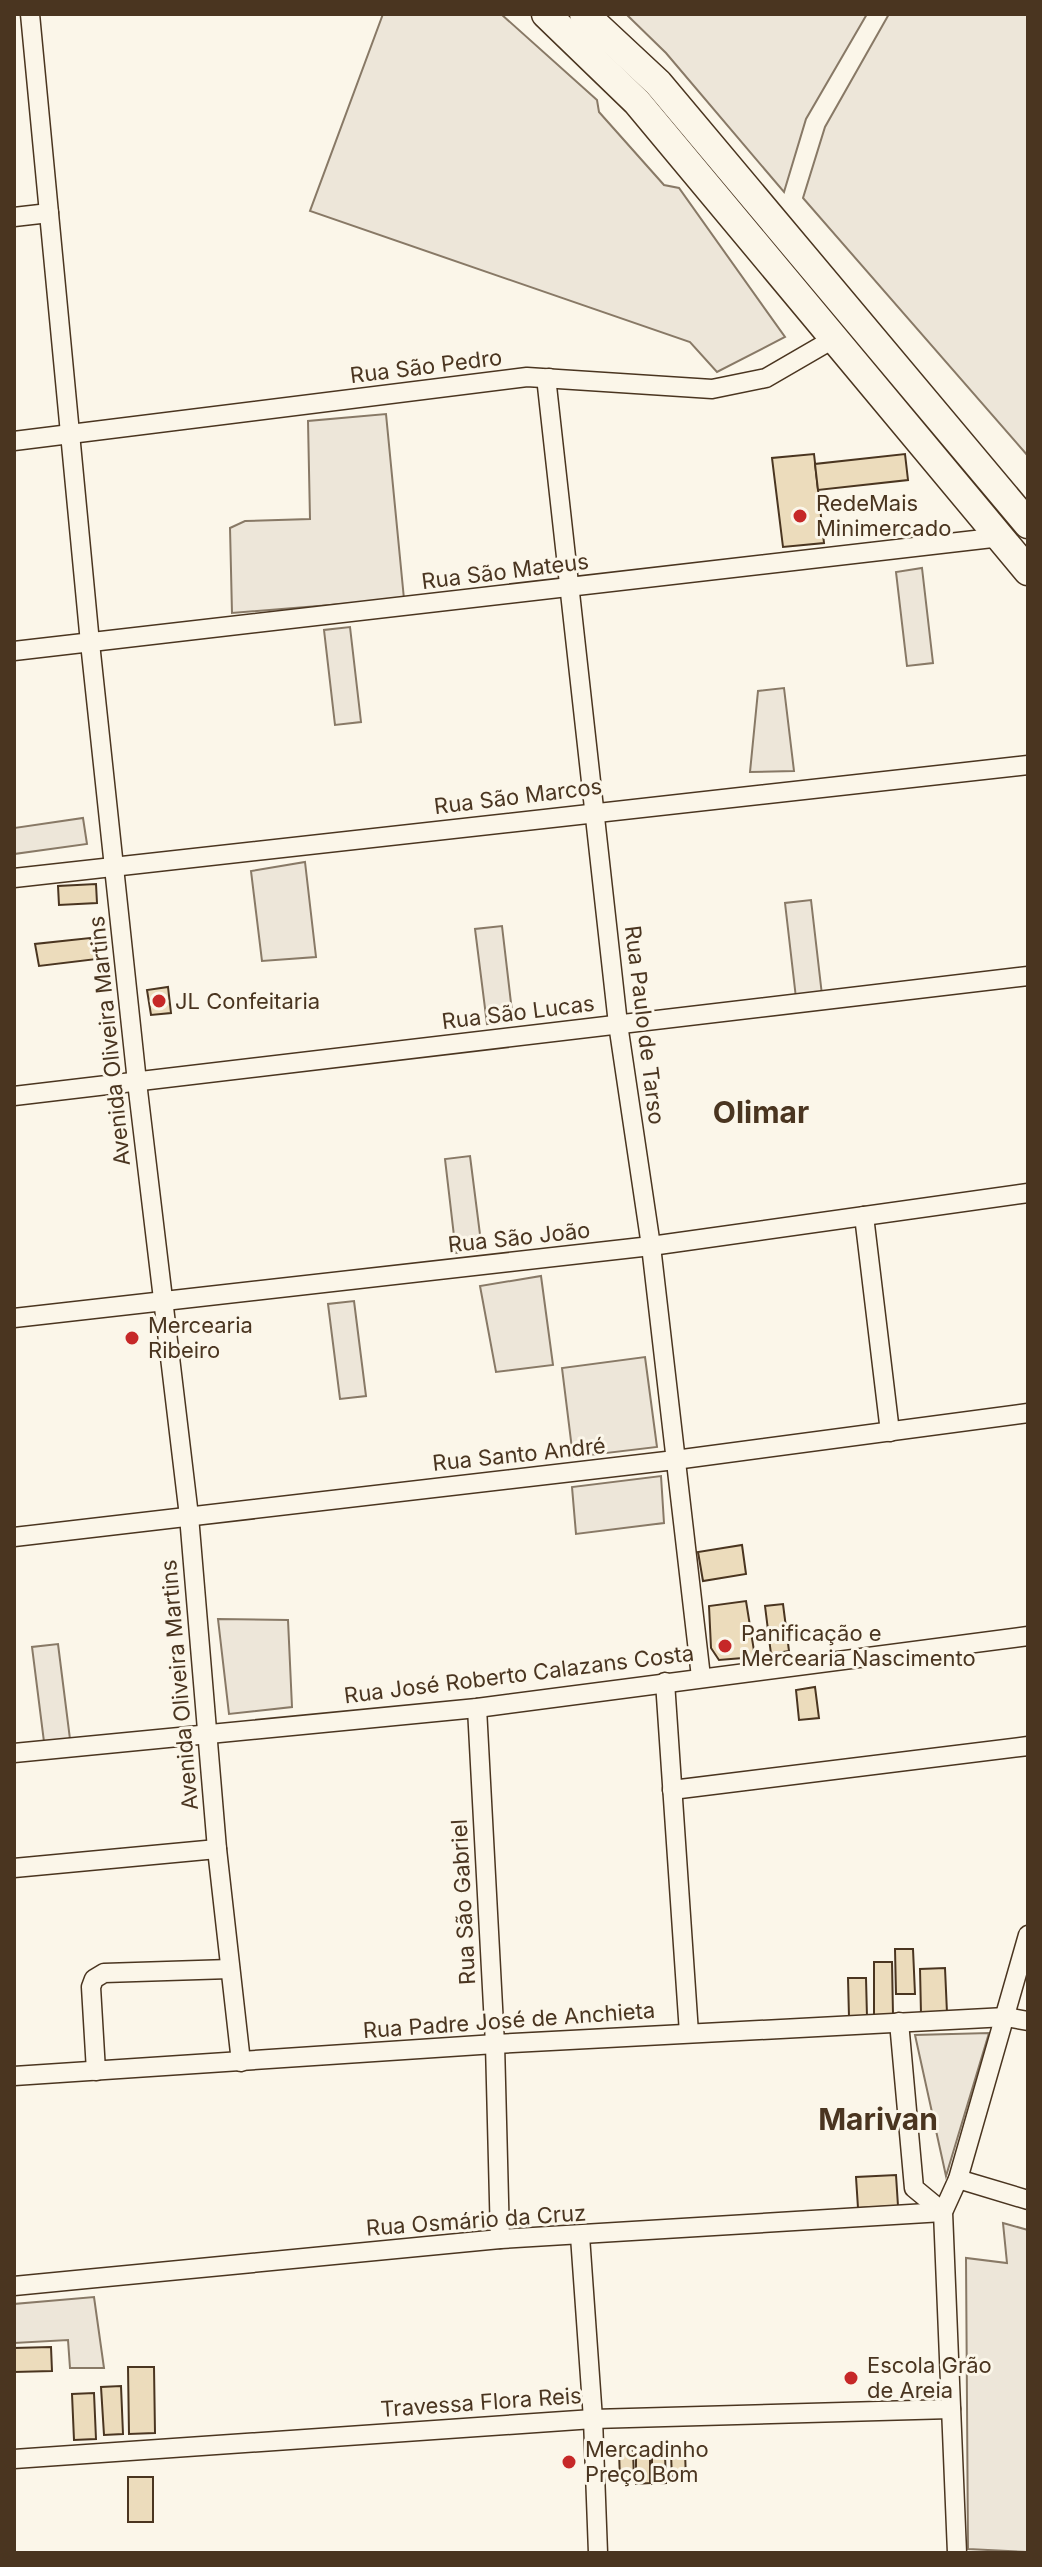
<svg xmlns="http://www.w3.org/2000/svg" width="1042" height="2567" font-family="Inter,sans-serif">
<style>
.green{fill:#ede6d9;stroke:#887966;stroke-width:2}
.building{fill:#ecdcbc;stroke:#4a3520;stroke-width:2}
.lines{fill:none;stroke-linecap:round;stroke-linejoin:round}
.minor-casing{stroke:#4a3520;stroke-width:21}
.primary-casing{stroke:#4a3520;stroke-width:31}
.minor{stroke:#fbf6e9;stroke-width:18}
.primary{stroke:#fbf6e9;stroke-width:28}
.poi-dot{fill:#c62828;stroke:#fbf6e9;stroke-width:3}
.labels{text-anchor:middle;stroke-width:6;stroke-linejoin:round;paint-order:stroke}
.street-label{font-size:22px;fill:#4a3520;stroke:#fbf6e9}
.poi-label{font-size:22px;fill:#4a3520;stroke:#fbf6e9;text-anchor:start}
.district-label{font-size:30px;font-weight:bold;fill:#4a3520;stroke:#fbf6e9}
</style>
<rect width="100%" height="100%" fill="#fbf6e9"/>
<g class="green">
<polygon points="383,14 501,14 597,100 599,112 664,185 679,188 785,337 717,372 690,342 310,211"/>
<polygon points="626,14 867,14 806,119 784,192 666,53"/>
<polygon points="889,14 1028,14 1028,456 803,198 825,127"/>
<polygon points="386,414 404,599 232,613 230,528 245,521 310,519 308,421"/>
<polygon points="922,568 933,663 907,666 896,572"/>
<polygon points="350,627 361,722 335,725 324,630"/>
<polygon points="784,688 794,771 750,772 758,691"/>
<polygon points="83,818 87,844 14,854 14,828"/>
<polygon points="305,862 316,957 262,961 251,871"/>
<polygon points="811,900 822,995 796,998 785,903"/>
<polygon points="502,926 513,1020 487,1024 475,929"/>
<polygon points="470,1156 482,1250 456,1253 445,1159"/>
<polygon points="541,1276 553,1365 496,1372 480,1286"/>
<polygon points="354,1301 366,1396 340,1399 328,1304"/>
<polygon points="645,1357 657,1447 573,1457 562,1368"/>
<polygon points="661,1476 664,1523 576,1534 572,1487"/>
<polygon points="218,1619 288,1620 292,1707 229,1714"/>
<polygon points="58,1644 70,1739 44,1742 32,1647"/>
<polygon points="989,2033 946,2176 915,2035"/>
<polygon points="1003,2223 1028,2230 1028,2552 968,2549 966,2258 1007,2263"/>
<polygon points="94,2297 104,2368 70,2368 68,2340 14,2343 14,2304"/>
</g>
<g class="building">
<polygon points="814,454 824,543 783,547 772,458"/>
<polygon points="905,454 908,480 818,490 815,464"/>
<polygon points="96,884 97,903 59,905 58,886"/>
<polygon points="90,938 97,959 39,966 35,944"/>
<polygon points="168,987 171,1013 151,1015 147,990"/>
<polygon points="742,1545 746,1574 703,1581 698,1552"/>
<polygon points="746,1601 755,1657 719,1660 711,1648 709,1606"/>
<polygon points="783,1604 789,1651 771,1654 765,1606"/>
<polygon points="815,1687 819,1718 799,1720 796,1690"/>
<polygon points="895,1949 913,1949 915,1994 896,1994"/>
<polygon points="874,1962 892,1962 893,2015 874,2015"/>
<polygon points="945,1968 947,2013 921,2014 920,1969"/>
<polygon points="848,1978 866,1978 867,2017 849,2017"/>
<polygon points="896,2175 898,2206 858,2208 856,2177"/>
<polygon points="51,2347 52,2371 14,2372 14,2348"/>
<polygon points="128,2367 154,2367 155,2433 129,2434"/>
<polygon points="121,2386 123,2434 104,2435 101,2387"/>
<polygon points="94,2393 96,2439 74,2440 72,2394"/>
<polygon points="633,2450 634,2480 620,2480 619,2451"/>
<polygon points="685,2451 686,2481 672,2481 671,2452"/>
<polygon points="636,2454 650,2454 650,2483 636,2484"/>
<polygon points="652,2454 665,2454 666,2483 652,2484"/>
<rect x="128" y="2477" width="25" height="45"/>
</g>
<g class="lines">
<defs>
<g id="minor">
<polyline points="30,14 90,643 137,1082 189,1516 217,1849 241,2062"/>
<polyline points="14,217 49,213"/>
<polyline points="549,378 547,386 618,1024 651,1246 701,1677"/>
<polyline points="14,441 527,377 712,389 766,378 835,338"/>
<polyline points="14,651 1001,537"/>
<polyline points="14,878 1028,765"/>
<polyline points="14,1096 1028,976"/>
<polyline points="864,1216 890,1432"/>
<polyline points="14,1318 651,1246 1028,1193"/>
<polyline points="14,1537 675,1460 1028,1413"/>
<polyline points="665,1682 689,2033"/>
<polyline points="477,1708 495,2044 500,2239"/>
<polyline points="14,1753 477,1708 1028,1636"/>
<polyline points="672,1790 1028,1746"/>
<polyline points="14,1868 217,1849"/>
<polyline points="899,2022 914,2188 943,2212"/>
<polyline points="96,2071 91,1987 94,1979 104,1973 230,1969"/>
<polyline points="14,2076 495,2044 1006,2017 1028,2021"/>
<polyline points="958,2179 1028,2200"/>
<polyline points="580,2236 593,2419 598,2553"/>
<polyline points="14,2286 500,2239 943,2212"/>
<polyline points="14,2459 593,2419 951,2409"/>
<polyline points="957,2553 943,2212 958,2179 1028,1935"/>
</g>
<g id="primary">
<polyline points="546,14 637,102 1028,571"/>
<polyline points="584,14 658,83 1028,524"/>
</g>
</defs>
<use href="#minor" class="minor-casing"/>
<use href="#primary" class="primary-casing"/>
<use href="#minor" class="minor"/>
<use href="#primary" class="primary"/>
</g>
<g class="poi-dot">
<circle cx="800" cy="516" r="8"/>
<circle cx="159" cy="1001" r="8"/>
<circle cx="132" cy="1338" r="8"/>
<circle cx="725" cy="1646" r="8"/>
<circle cx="851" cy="2378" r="8"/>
<circle cx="569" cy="2462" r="8"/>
</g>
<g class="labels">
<g class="street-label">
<text transform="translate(426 366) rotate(-7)" y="8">Rua São Pedro</text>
<text transform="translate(505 571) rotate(-7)" y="8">Rua São Mateus</text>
<text transform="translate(518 796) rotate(-7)" y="8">Rua São Marcos</text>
<text transform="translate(518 1012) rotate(-7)" y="8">Rua São Lucas</text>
<text transform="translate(645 1025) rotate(83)" y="8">Rua Paulo de Tarso</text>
<text transform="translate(109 1041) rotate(-96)" y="8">Avenida Oliveira Martins</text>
<text transform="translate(519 1237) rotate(-6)" y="8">Rua São João</text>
<text transform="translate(519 1454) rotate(-6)" y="8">Rua Santo André</text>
<text transform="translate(519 1674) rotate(-7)" y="8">Rua José Roberto Calazans Costa</text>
<text transform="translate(179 1685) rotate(-95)" y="8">Avenida Oliveira Martins</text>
<text transform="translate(463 1902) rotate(-93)" y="8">Rua São Gabriel</text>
<text transform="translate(509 2020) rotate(-4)" y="8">Rua Padre José de Anchieta</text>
<text transform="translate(476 2220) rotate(-4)" y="8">Rua Osmário da Cruz</text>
<text transform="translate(481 2402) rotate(-4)" y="8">Travessa Flora Reis</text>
</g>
<g class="poi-label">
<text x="816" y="511">RedeMais<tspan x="816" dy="25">Minimercado</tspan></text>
<text x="175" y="1009">JL Confeitaria</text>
<text x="148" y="1333">Mercearia<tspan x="148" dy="25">Ribeiro</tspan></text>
<text x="741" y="1641">Panificação e<tspan x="741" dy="25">Mercearia Nascimento</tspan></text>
<text x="867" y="2373">Escola Grão<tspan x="867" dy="25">de Areia</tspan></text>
<text x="585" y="2457">Mercadinho<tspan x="585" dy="25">Preço Bom</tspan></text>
</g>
<g class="district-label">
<text x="761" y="1123">Olimar</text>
<text x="878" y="2130">Marivan</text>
</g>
</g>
<rect width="1042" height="2567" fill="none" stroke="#4a3520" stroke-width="32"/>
</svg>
